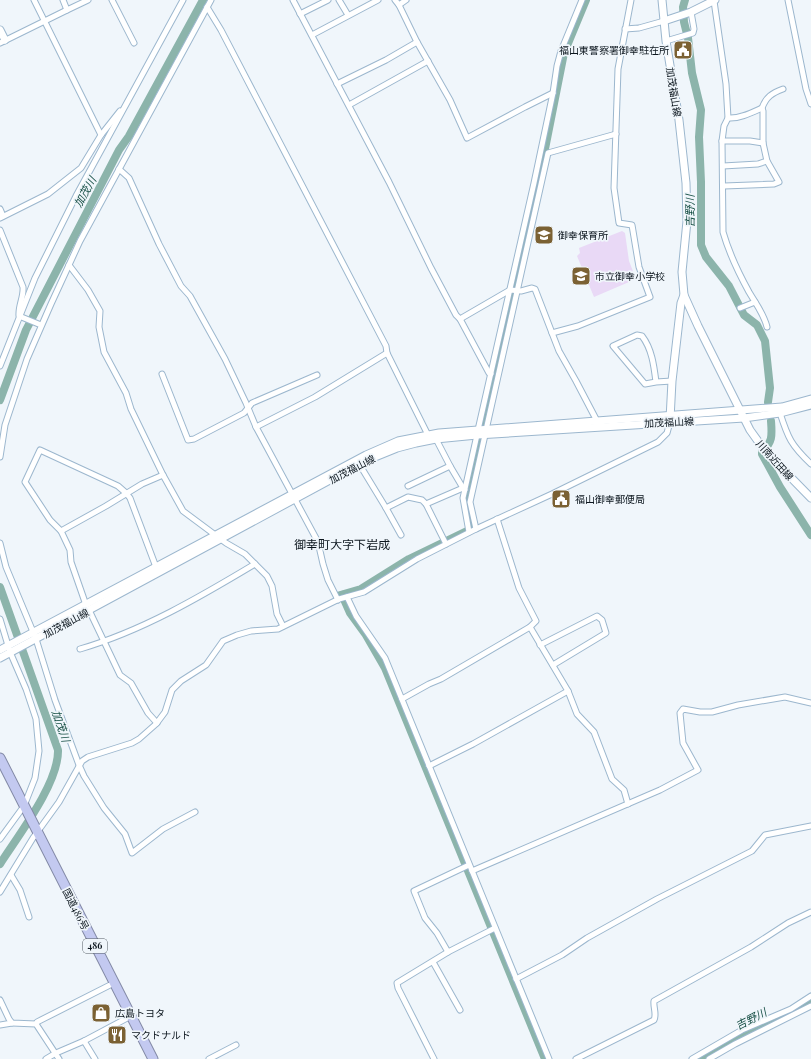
<svg xmlns="http://www.w3.org/2000/svg" width="811" height="1059" font-family="'Playfair Display','Noto Sans JP',serif">
<style>
.green{fill:#e9d9f6}
.lines{fill:none;stroke-linecap:round;stroke-linejoin:round}
.river{stroke:#8cb4ab;stroke-width:8}
.street-casing{stroke:#9cb7ce;stroke-width:7}
.secondary-casing{stroke:#9cb7ce;stroke-width:9}
.highway-casing{stroke:#838aa6;stroke-width:11}
.street{stroke:#fff;stroke-width:5}
.secondary{stroke:#fff;stroke-width:7}
.highway{stroke:#c3c9f0;stroke-width:9}
.labels{text-anchor:middle;stroke-width:3.5;stroke-linejoin:round;paint-order:stroke}
.shield{fill:#f0f6fb;stroke:#505860;stroke-width:1}
.shield-label{font-size:9px;font-weight:bold;fill:#0b151d}
.poi-label{font-size:10px;fill:#0b151d;stroke:#f0f6fb;text-anchor:start}
.street-label{font-size:10px;fill:#0b151d;stroke:#f0f6fb}
.water-label{font-size:11px;font-style:italic;fill:#185046;stroke:#f0f6fb}
.quarter-label{font-size:12px;fill:#0b151d;stroke:#f0f6fb}
</style>
<rect width="100%" height="100%" fill="#f0f6fb"/>
<polygon class="green" points="622,231 625,233 629,261 636,279 594,297 577,256 580,253 579,248"/>
<g class="lines">
<g class="river">
<polyline points="685,0 683,7 684,22 688,38 692,73 701,110 699,137 701,182 701,245 706,257 729,286 744,315 757,325 765,341 770,388 768,402"/>
<polyline points="0,400 26,330 119,150 129,136 203,0"/>
<path d="M771,421c1,14 2,21 -9,31v2l18,33 31,48"/>
<path d="M0,587l58,163c1,33 -40,86 -58,114"/>
<polyline points="342,595 350,613 366,635 385,668 545,1059"/>
<polyline points="337,596 361,589 409,559 471,529 472,525 466,499 467,494 541,169 564,53 586,0"/>
<polyline points="703,1059 749,1032 793,1012 811,1002"/>
</g>
<defs>
<g id="street">
<polyline points="34,0 101,135"/>
<polyline points="63,0 67,10 88,0"/>
<polyline points="112,0 134,43"/>
<polyline points="293,0 389,182 431,268 456,315 460,319 489,373 491,374"/>
<polyline points="339,0 348,15"/>
<polyline points="395,0 399,5 417,42 450,100 467,138 525,107 553,93"/>
<polyline points="788,0 806,89 811,104"/>
<path d="M714,1l12,83 2,34 -4,8 -2,15 1,91c6,21 15,40 26,60 7,12 15,22 18,35"/>
<polyline points="399,5 406,0"/>
<polyline points="207,7 221,30 386,346 387,353 428,435 436,439 450,466"/>
<polyline points="300,14 328,0"/>
<polyline points="625,29 639,28 664,21"/>
<polyline points="312,35 378,0"/>
<polyline points="666,41 693,33 694,29 691,12"/>
<polyline points="0,43 67,10"/>
<polyline points="337,84 386,60 417,42"/>
<polyline points="349,105 428,61"/>
<path d="M728,118c11,1 23,-5 34,-10"/>
<polyline points="722,141 750,141 763,143"/>
<polyline points="723,166 758,164 767,161"/>
<polyline points="119,169 129,178 159,244 181,286 190,296 225,359 246,403 256,427 318,542 323,564 328,580 338,600"/>
<path d="M724,186l50,-2 5,-2 -12,-21 -4,-18v-32l-1,-3c4,-11 10,-15 21,-19"/>
<polyline points="0,209 3,216"/>
<polyline points="0,218 48,194 81,168 101,135 120,111"/>
<path d="M0,230l23,57c1,10 -5,19 -4,29l22,9"/>
<polyline points="69,265 88,290 100,311 99,327 104,352 126,393 131,409 163,475 183,511 226,543 245,554 267,576 272,586 277,614 283,626"/>
<polyline points="740,308 755,302"/>
<polyline points="460,319 510,290 521,291 532,288 535,289 559,351 576,381 597,421"/>
<polyline points="552,333 578,326 650,297 639,267 632,225 619,223 614,188 618,69 631,0"/>
<polyline points="0,366 35,278 76,196 183,0"/>
<polyline points="162,374 188,440 194,439 244,413 252,403 317,375"/>
<path d="M656,382l-11,2 -32,-38 24,-11 5,1c10,13 12,30 14,46l16,-1"/>
<path d="M780,413c8,25 11,32 31,51"/>
<polyline points="256,427 315,397 387,353"/>
<polyline points="478,430 534,183 553,93 557,66 561,51 582,0"/>
<polyline points="486,430 548,153 616,134"/>
<polyline points="0,457 5,425 27,359 51,304 80,241 211,0"/>
<polyline points="358,462 386,508 408,497 422,500 426,504 446,544"/>
<polyline points="408,486 450,466 463,488"/>
<polyline points="426,504 463,488 465,490"/>
<polyline points="386,508 401,535"/>
<polyline points="497,519 519,588 536,621 530,627 568,691 577,714 594,732 612,779 624,790 628,804"/>
<polyline points="476,529 470,502 485,435"/>
<polyline points="61,531 106,506 142,484 163,475"/>
<polyline points="469,532 463,498 477,435"/>
<polyline points="0,543 6,567 36,639 55,700 79,765 84,776 104,808 125,834 132,853 163,829 195,812"/>
<polyline points="347,597 356,616 385,658 549,1059"/>
<polyline points="86,605 71,562 70,550 61,531 50,520 25,482 40,450 118,486 126,493 130,498 156,567"/>
<polyline points="89,610 120,675 131,683 148,713 157,723"/>
<polyline points="0,619 10,652 26,689 36,719 39,751 35,778 24,806 0,839"/>
<polyline points="540,645 597,616 602,620 606,633 553,665"/>
<path d="M80,649c62,-18 120,-52 175,-85"/>
<polyline points="402,699 429,684 441,679 530,627"/>
<polyline points="429,766 473,744 568,691"/>
<polyline points="472,871 660,790 698,770 683,743 680,713 683,709 700,712 712,712 738,705 785,697 811,703"/>
<polyline points="11,875 20,890 29,917"/>
<polyline points="0,892 33,838 59,802 82,761 88,757 132,743 139,739 156,724 165,712 172,690 181,681 206,665 223,641 237,635 251,631 278,629 339,599 364,592 417,559 476,529 552,494 658,442 667,433 670,422"/>
<polyline points="448,952 437,933 425,918 414,891 469,865"/>
<polyline points="433,962 460,1010"/>
<polyline points="516,979 562,955 587,938 657,899 752,851 765,835 811,826"/>
<polyline points="0,1000 9,1019 12,1023 36,1024 59,1059"/>
<polyline points="36,1024 37,1022 114,983"/>
<polyline points="0,1025 12,1023"/>
<polyline points="84,1041 95,1059"/>
<polyline points="46,1059 56,1053 84,1041 131,1016"/>
<polyline points="209,1059 236,1045"/>
<polyline points="434,1059 398,988 397,983 448,952 495,928"/>
<path d="M576,1059l78,-39c3,-6 -1,-13 0,-19l97,-54 37,-24 23,-11"/>
<polyline points="692,1059 742,1030 791,1009 811,996"/>
<polyline points="709,1059 735,1044 811,1006"/>
</g>
<g id="secondary">
<polyline points="662,0 666,41 679,120 686,183 687,221 682,272 684,295 698,326 750,430 765,451 811,498"/>
<polyline points="664,21 691,12 715,0"/>
<polyline points="0,30 5,40"/>
<polyline points="670,419 672,381 681,303 684,295"/>
<polyline points="0,650 366,455 398,441 439,433 782,407 811,399"/>
<polyline points="0,658 365,461 397,448 416,443 436,439 477,435 744,418 780,413 811,405"/>
</g>
<polyline id="highway" points="0,758 153,1059"/>
</defs>
<use href="#street" class="street-casing"/>
<use href="#secondary" class="secondary-casing"/>
<use href="#highway" class="highway-casing"/>
<use href="#street" class="street"/>
<use href="#secondary" class="secondary"/>
<use href="#highway" class="highway"/>
</g>
<defs>
<symbol id="civic-square" viewBox="-11 -11 22 22"><rect x="-9" y="-9" width="18" height="18" rx="4" fill="#7b6133" stroke="#f0f6fb"/><path d="M-.6-6.5H3V-4.5H.6V-3L4-1V1h2V6H-6V1h2V-1L-.6-3ZM-1.2 2.5V6h2.4V2.5Z" fill="#fff"/></symbol>
<symbol id="school-square" viewBox="-11 -11 22 22"><rect x="-9" y="-9" width="18" height="18" rx="4" fill="#7b6133" stroke="#f0f6fb"/><path d="M0-5L7-2L0 1L-7-2ZM-4 1L0 2.5L4 1V4Q0 6-4 4Z" fill="#fff"/></symbol>
<symbol id="shop-square" viewBox="-11 -11 22 22"><rect x="-9" y="-9" width="18" height="18" rx="4" fill="#7b6133" stroke="#f0f6fb"/><path d="M-5-2.5h2.3a2.7 3.5 0 0 1 5.4 0H5L5.5 6h-11ZM-1.5-2.5h3a1.5 2.3 0 0 0-3 0Z" fill="#fff"/></symbol>
<symbol id="restaurant-square" viewBox="-11 -11 22 22"><rect x="-9" y="-9" width="18" height="18" rx="4" fill="#7b6133" stroke="#f0f6fb"/><path d="M-5-6h1v4h1v-4h1v4h1v-4h1v5L-1.5 .5V6h-2V.5L-5-1ZM5-6V6H3V1.5H1.5Q1.5-4 5-6Z" fill="#fff"/></symbol>
</defs>
<g fill-rule="evenodd">
<use href="#civic-square" x="672" y="39" width="22" height="22"/>
<use href="#school-square" x="533" y="224" width="22" height="22"/>
<use href="#school-square" x="570" y="265" width="22" height="22"/>
<use href="#civic-square" x="550" y="488" width="22" height="22"/>
<use href="#shop-square" x="90" y="1002" width="22" height="22"/>
<use href="#restaurant-square" x="106" y="1024" width="22" height="22"/>
</g>
<g class="labels">
<rect class="shield" x="83" y="939" width="24" height="14" rx="3"/>
<g class="shield-label">
<text x="95" y="949">486</text>
</g>
<g class="poi-label">
<text x="669" y="54" text-anchor="end">福山東警察署御幸駐在所</text>
<text x="558" y="239">御幸保育所</text>
<text x="595" y="280">市立御幸小学校</text>
<text x="575" y="503">福山御幸郵便局</text>
<text x="115" y="1017">広島トヨタ</text>
<text x="131" y="1039">マクドナルド</text>
</g>
<g class="street-label">
<text transform="translate(674 92) rotate(81)" y="4">加茂福山線</text>
<text transform="translate(669 422) rotate(-3)" y="4">加茂福山線</text>
<text transform="translate(775 460) rotate(48)" y="4">川南近田線</text>
<text transform="translate(352 469) rotate(-27)" y="4">加茂福山線</text>
<text transform="translate(66 623) rotate(-28)" y="4">加茂福山線</text>
<text transform="translate(76 909) rotate(63)" y="4">国道486号</text>
</g>
<g class="water-label">
<text transform="translate(85 192) rotate(-61)" y="4">加茂川</text>
<text transform="translate(690 211) rotate(-90)" y="4">吉野川</text>
<text transform="translate(61 726) rotate(71)" y="4">加茂川</text>
<text transform="translate(751 1019) rotate(-27)" y="4">吉野川</text>
</g>
<g class="quarter-label">
<text x="342" y="549">御幸町大字下岩成</text>
</g>
</g>
</svg>
